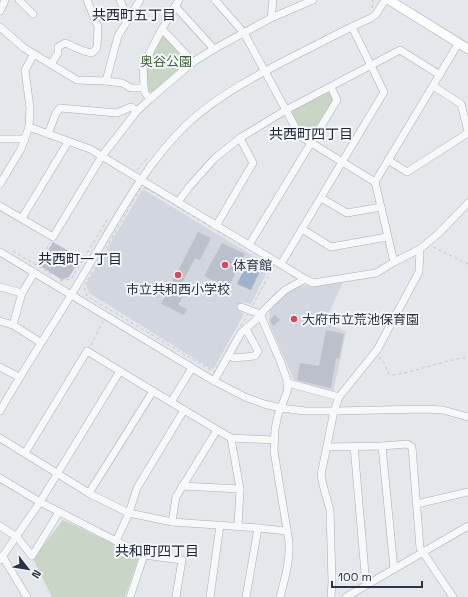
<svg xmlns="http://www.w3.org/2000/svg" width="468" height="597" font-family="'Space Grotesk','Noto Sans JP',sans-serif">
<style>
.built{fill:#d2d6de}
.green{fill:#c9d6c5}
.water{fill:#9fb4cc}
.building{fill:#bbc0ca}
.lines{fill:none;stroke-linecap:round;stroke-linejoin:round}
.minor-casing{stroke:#a9aeb7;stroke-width:8}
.major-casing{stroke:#a3abb8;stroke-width:10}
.path{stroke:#c2c5cb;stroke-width:1;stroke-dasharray:3 3;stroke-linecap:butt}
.minor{stroke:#f7f8fa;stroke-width:7}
.major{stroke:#fff;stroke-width:9}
.poi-dot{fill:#d1495b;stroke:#f4f6f9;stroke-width:1.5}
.labels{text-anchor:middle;stroke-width:4;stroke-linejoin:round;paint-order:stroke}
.park-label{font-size:13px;fill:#3f6138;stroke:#f4f6f9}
.poi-label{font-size:13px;fill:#2b3445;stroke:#f4f6f9;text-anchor:start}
.neighbourhood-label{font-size:14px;fill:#1d2536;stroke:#f4f6f9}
</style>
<rect width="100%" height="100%" fill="#e4e7ec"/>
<g class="built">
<polygon points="142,190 144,190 270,266 251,304 242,302 240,311 244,314 214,368 211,369 89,293 86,284"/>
<polygon points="344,280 325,322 346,332 333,393 298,383 294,380 269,323 270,311 268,309 288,291 296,287"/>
</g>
<g class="green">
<polygon points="164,35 188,61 187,64 152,93 149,92 147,89 146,64 162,36"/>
<polygon points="329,92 332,93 333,100 311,138 302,133 292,114 293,110"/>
<polygon points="63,520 139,556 125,597 52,597 33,559"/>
</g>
<polygon class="water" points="248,262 261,269 251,290 237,284"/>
<g class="building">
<polygon points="198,232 211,238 200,260 195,258 180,287 186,290 178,305 187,309 184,315 161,304"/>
<polygon points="53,242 81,258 69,277 62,280 39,265"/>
<polygon points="222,243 245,254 228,288 204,276"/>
<polygon points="275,315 280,320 273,326 270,320"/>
<polygon points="326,330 344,334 339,359 336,358 331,388 297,380 300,363 319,366"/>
</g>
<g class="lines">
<defs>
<g id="minor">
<polyline points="19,0 33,14"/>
<polyline points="120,0 128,19"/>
<polyline points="215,0 244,33 300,136 375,182"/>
<polyline points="175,6 214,49"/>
<polyline points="0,11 5,0"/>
<polyline points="271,18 273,0"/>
<polyline points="0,27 24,48 77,80 106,81 122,83 131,88 144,88"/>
<polyline points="162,29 193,62"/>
<path d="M51,64l7,-11v-6l7,-4c9,3 17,9 27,10l5,-5 1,-21 -11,-27"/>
<polyline points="106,81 118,36 140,0"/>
<polyline points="433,86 461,104 468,131"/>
<polyline points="150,99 145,93 144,88 143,65 162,29 179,0"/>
<polyline points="29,127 90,149 305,279"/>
<polyline points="48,134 56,113 60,108 117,113 131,107 137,111"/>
<polyline points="0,139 25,139"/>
<polyline points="388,160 407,172 468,133"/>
<polyline points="0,184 21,149 29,127 30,108 25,70 34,54"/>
<polyline points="321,198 347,213 381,207"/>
<polyline points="178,202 189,187 215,158 240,138 286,110 400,50 440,75"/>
<polyline points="0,206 53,237 102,156 137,111 150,99 193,62 214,49 271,18 313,0"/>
<polyline points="22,218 68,142"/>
<polyline points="216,226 253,163 240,138"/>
<polyline points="302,229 331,247 387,237"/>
<polyline points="249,245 337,100 331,87"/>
<polyline points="0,252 214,381 245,397 264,404 281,408 305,411 334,411 425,409 443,410 468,417"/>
<polyline points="394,262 375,182 458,44"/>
<polyline points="281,264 384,92 352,27"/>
<polyline points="0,287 22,293"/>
<path d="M241,307l19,7 21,49 7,20 -1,9 -9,23 -3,14 -1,22 15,91c1,20 -4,36 -9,55"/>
<polyline points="0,321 13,325 40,342"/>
<polyline points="13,325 22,293 34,273"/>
<polyline points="229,355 234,358 255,356 258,351 246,329"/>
<polyline points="0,367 19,377"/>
<polyline points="214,381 241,333 257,319 265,309 285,290 305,279 313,283 376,273 394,262 420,249 439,233 468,203"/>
<polyline points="288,383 339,397"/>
<polyline points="171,402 192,368"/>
<path d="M0,411c25,-44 53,-86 79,-129 33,-54 61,-112 107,-157 32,-30 73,-51 112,-71 24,-12 48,-25 73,-36l5,-4 9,-14"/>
<polyline points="0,438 92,495 129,513 172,522 258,528 287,531"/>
<polyline points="231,438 240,489 238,526"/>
<polyline points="354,446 366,585"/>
<polyline points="382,446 394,569"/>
<polyline points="327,447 382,446 407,444 412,447 420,548 453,597"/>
<polyline points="25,453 87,351 184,410"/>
<polyline points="0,478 40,502 116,541 129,513 137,488 184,410 231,438 274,440"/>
<polyline points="182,486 240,489"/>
<polyline points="89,493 153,391"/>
<polyline points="417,504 468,492"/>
<polyline points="172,522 176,497 217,430"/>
<polyline points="0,526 17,537 32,556 59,512"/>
<polyline points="116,541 144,555"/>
<polyline points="3,557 27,597"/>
<polyline points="0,560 40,502 120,371"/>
<polyline points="130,597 144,555 182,560 176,597"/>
<polyline points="210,597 220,525"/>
<polyline points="246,597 258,528"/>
<polyline points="331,597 332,582 330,510 323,485 321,475 334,411 339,397 377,350 419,272 420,249"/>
<polyline points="346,597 468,526"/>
</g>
<polyline id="major" points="389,0 468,49"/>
</defs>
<use href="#minor" class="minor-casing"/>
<use href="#major" class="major-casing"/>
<g class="path">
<polyline points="372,8 373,0"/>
<polyline points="137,170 148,157"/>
<polygon points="146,188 274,265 253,305 214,372 87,296 84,286 140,189"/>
<polyline points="433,247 468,264"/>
<polyline points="13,251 51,274"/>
<polyline points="37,264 50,243"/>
<polyline points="60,281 71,279 109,217"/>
<polyline points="91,345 103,321"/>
<path d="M379,357l6,7 2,8 4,3h4c25,-5 48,-14 73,-18"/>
</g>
<use href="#minor" class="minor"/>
<use href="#major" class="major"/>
</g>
<g class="poi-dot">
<circle cx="225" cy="265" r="4"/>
<circle cx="178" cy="275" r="4"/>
<circle cx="294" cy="319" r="4"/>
</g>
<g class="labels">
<g class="park-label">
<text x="166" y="66">奥谷公園</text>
</g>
<g class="poi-label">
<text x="233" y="270">体育館</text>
<text x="178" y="294" text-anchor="middle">市立共和西小学校</text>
<text x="302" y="324">大府市立荒池保育園</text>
</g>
<g class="neighbourhood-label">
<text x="134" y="20">共西町五丁目</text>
<text x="311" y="139">共西町四丁目</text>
<text x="80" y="264">共西町一丁目</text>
<text x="157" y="556">共和町四丁目</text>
</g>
</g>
<g transform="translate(28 569) rotate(121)" stroke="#f4f6f9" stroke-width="3" paint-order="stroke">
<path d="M0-3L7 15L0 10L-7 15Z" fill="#2b3445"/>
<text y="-6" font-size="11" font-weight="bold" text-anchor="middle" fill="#2b3445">N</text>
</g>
<path d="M332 581v6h90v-6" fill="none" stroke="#2b3445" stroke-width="2"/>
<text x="338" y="581" font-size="12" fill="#2b3445" stroke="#f4f6f9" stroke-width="3" paint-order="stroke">100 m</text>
</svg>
